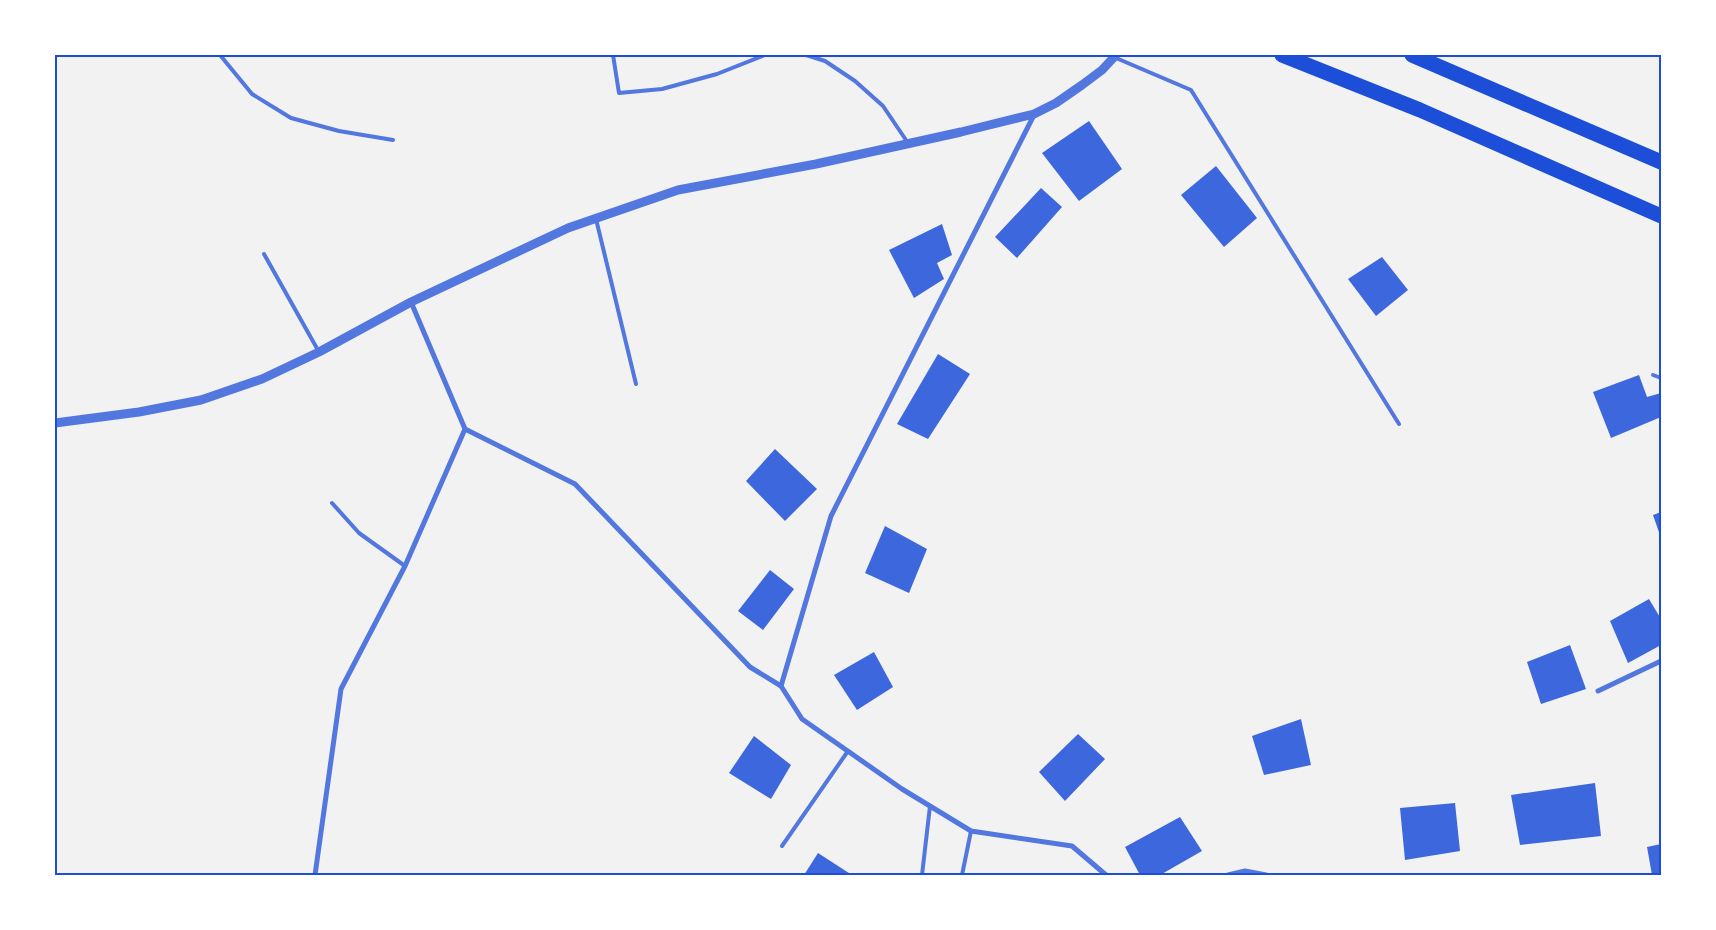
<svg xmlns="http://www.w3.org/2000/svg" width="1716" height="930" font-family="Ubuntu,sans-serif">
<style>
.building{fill:#3d67dc}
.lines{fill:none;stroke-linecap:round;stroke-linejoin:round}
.service{stroke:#5277de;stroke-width:4}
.minor{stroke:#5277de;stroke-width:5}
.tertiary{stroke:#5277de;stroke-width:9}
.motorway{stroke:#1d4ed8;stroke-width:15}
.neatline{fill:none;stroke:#1d4ed8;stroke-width:2}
</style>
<rect width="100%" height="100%" fill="#f2f2f2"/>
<g class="building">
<polygon points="1089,121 1122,169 1079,201 1042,153"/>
<polygon points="1216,166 1257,218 1224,247 1181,195"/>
<polygon points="1041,188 1062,207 1017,258 995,237"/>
<polygon points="942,224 952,255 937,263 944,279 914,298 889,250"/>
<polygon points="1382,257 1408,290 1376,316 1348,279"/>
<polygon points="938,354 970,374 928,439 897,424"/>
<polygon points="1639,375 1647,397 1661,393 1661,417 1611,438 1593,392"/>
<polygon points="775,449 817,489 785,521 746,481"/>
<polygon points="1661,512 1661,538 1653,515"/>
<polygon points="885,526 927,549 909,593 865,573"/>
<polygon points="770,570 794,589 763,630 738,611"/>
<polygon points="1649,599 1661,619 1661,645 1628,663 1610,621"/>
<polygon points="1570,645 1586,689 1541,704 1527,662"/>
<polygon points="874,652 893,687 857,710 834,675"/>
<polygon points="1301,719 1311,765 1264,775 1252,736"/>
<polygon points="1078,734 1105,759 1065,801 1039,772"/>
<polygon points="754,736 791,765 771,799 729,773"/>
<polygon points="1595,783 1601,836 1520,845 1511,795"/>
<polygon points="1455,803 1460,851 1405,860 1400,808"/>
<polygon points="1180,817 1202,851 1160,875 1140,875 1125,847"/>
<polygon points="1661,844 1661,875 1652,875 1647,847"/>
<polygon points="818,853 852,875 804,875"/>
</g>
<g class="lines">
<g class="service">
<polyline points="220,55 252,94 291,118 339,131 393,140"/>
<polyline points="613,55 619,93 662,89 717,74 765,55"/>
<polyline points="806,55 825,61 855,81 883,106 908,143"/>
<polyline points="1116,58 1191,90 1399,424"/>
<polyline points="596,219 636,384"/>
<polyline points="264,254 319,352"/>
<polyline points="1653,375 1661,378"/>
<polyline points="332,503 359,533 405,566"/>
<polyline points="782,846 848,751"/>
<polyline points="922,875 930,806"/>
<polyline points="962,875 971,831"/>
</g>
<g class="minor">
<polyline points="1034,115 831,516 781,686 802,719 902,789 971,831 1072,846 1106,875"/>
<polyline points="411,302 465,429 575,484 750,667 781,686"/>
<polyline points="1598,691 1661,661"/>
<polyline points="315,875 341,689 405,566 465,429"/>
<polyline points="1228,875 1245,871 1266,875"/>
</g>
<polyline class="tertiary" points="55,423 139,412 201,400 262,379 319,352 411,302 568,228 678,190 816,164 961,132 1034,114 1056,103 1082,85 1102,70 1116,55"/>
<g class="motorway">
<polyline points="1282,55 1420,110 1661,216"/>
<polyline points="1412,55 1661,162"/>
</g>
</g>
<rect width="1716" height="930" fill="none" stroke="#ffffff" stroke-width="112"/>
<rect x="56" y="56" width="1604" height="818" class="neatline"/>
</svg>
